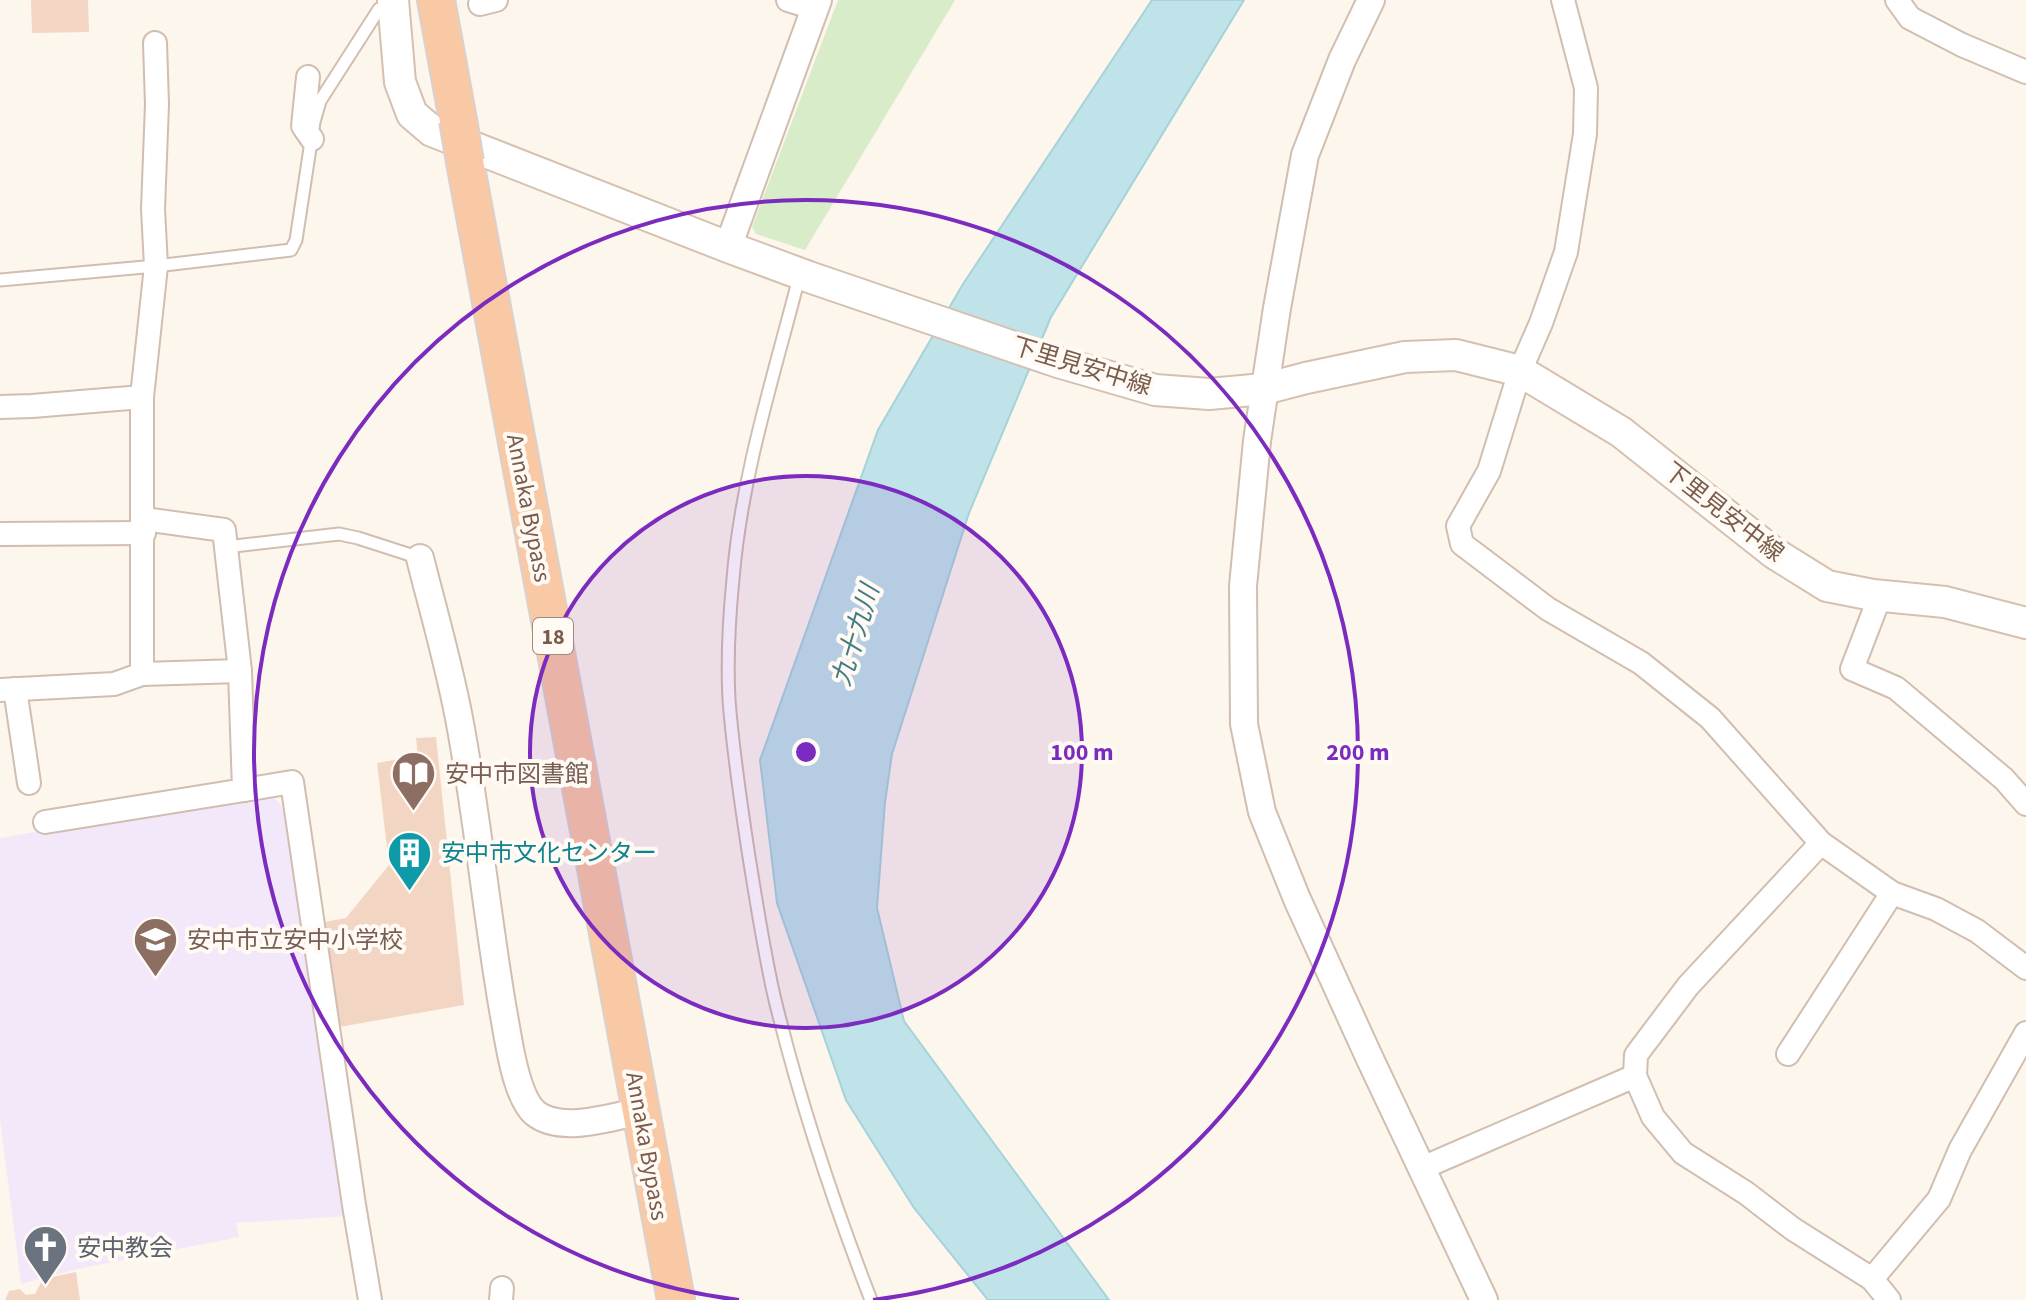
<svg xmlns="http://www.w3.org/2000/svg" width="2026" height="1300" font-family="'Source Sans 3','Noto Sans JP',sans-serif">
<style>
.education{fill:#f3e8fa}
.green{fill:#d8ecc9}
.water{fill:#bfe3e8;stroke:#a5d3da;stroke-width:2}
.building{fill:#f3d5c3}
.lines{fill:none;stroke-linecap:round;stroke-linejoin:round}
.service-casing{stroke:#d1beb0;stroke-width:15}
.minor-casing{stroke:#d1beb0;stroke-width:26}
.tertiary-casing{stroke:#d1beb0;stroke-width:30}
.secondary-casing{stroke:#d6c0b0;stroke-width:34}
.trunk-casing{stroke:#dad1cd;stroke-width:40}
.service{stroke:#fff;stroke-width:11}
.minor{stroke:#fff;stroke-width:22}
.tertiary{stroke:#fff;stroke-width:26}
.secondary{stroke:#fff;stroke-width:30}
.trunk{stroke:#f9c8a4;stroke-width:36}
.trunk-bridge-casing{stroke:#dad1cd;stroke-width:40;stroke-linecap:butt}
.trunk-bridge{stroke:#f9c8a4;stroke-width:36}
.ring{fill:none;stroke:#7b2cbf;stroke-width:4}
.labels{text-anchor:middle;stroke-width:8;stroke-linejoin:round;paint-order:stroke}
.shield{fill:#fffaf3;stroke:#a28b7f;stroke-width:2}
.shield-label{font-size:22px;font-weight:bold;fill:#7a5c4d}
.street-label{font-size:24px;fill:#7a5c4d;stroke:#fffaf3}
.education-label{font-size:24px;fill:#785e54;stroke:#fffaf3;text-anchor:start}
.culture-label{font-size:24px;fill:#0d838f;stroke:#fffaf3;text-anchor:start}
.worship-label{font-size:24px;fill:#5b616d;stroke:#fffaf3;text-anchor:start}
.water-label{font-size:26px;font-style:italic;fill:#437c86;stroke:#fffaf3}
.centre{fill:#7b2cbf;stroke:#fffaf3;stroke-width:4}
.ring-label{font-size:24px;text-anchor:middle;font-weight:bold;fill:#7b2cbf;stroke:#fffaf3;stroke-width:8;stroke-linejoin:round;paint-order:stroke}
</style>
<rect width="100%" height="100%" fill="#fdf6ec"/>
<polygon class="education" points="268,792 286,810 348,1216 236,1223 239,1237 78,1269 21,1284 0,1120 0,838"/>
<polygon class="green" points="838,0 955,0 805,250 756,234 752,227"/>
<polygon class="water" points="1152,0 1244,0 1051,317 969,513 892,754 885,802 877,908 904,1021 1109,1300 988,1300 914,1208 846,1100 777,903 760,760 878,430 963,284"/>
<g class="building">
<polygon points="31,0 88,0 89,32 32,33"/>
<polygon points="436,737 464,1005 339,1027 325,922 346,918 389,865 377,763 418,756 416,738"/>
<polygon points="76,1272 80,1300 5,1300 9,1291 20,1289 26,1295 35,1294 43,1279"/>
</g>
<g class="lines">
<defs>
<g id="service">
<path d="M802,274l-6,15c-25,96 -55,191 -63,290 -4,40 -6,82 -4,121 4,53 12,105 20,157 8,48 15,96 26,143 25,102 58,202 96,300"/>
<polyline points="0,280 156,266 291,250 296,240 314,122 320,101 379,9 391,4"/>
<polyline points="226,547 339,534 358,538 420,558"/>
</g>
<g id="minor">
<polyline points="788,0 814,8"/>
<polyline points="1563,0 1586,88 1585,134 1566,252 1541,323 1520,371 1489,471 1458,526 1462,544 1548,609 1641,663 1710,718 1821,843 1892,893 1936,909 1977,931 2026,968"/>
<polyline points="1897,0 1910,18 1962,45 2026,72"/>
<polyline points="480,4 496,0"/>
<polyline points="308,77 303,126 312,139"/>
<polyline points="0,407 32,406 142,397"/>
<polyline points="1,534 144,533"/>
<polyline points="1880,596 1852,669 1896,688 2004,779 2026,804"/>
<polyline points="142,674 142,397 156,266 153,209 157,104 155,43"/>
<polyline points="15,689 29,783"/>
<polyline points="0,690 114,684 142,674 240,671"/>
<polyline points="244,790 292,782 354,1205 370,1300"/>
<polyline points="45,822 244,790 240,671 224,530 144,519"/>
<polyline points="1821,843 1688,986 1636,1055 1635,1076 1653,1117 1683,1153 1746,1193 1793,1229 1872,1279 1889,1300"/>
<polyline points="1788,1054 1892,893"/>
<polyline points="1422,1168 1635,1076"/>
<polyline points="1872,1279 1939,1199 1960,1150 2026,1033"/>
<polyline points="501,1300 502,1288"/>
</g>
<g id="tertiary">
<polyline points="1371,0 1342,60 1305,155 1277,308 1257,441 1243,586 1244,724 1262,812 1297,899 1370,1059 1484,1300"/>
<polyline points="728,247 818,0"/>
<path d="M420,558c14,56 31,113 41,171 17,93 26,188 42,281 5,26 12,86 32,103 26,21 76,4 106,-2"/>
</g>
<polyline id="secondary" points="393,0 400,82 412,114 432,131 728,247 809,277 1058,362 1155,390 1209,394 1264,389 1306,378 1405,357 1456,355 1520,371 1621,432 1774,553 1827,586 1873,595 1945,602 2026,623"/>
<g id="trunk">
<polyline points="436,0 458,120"/>
<polyline points="465,162 676,1300"/>
</g>
</defs>
<use href="#service" class="service-casing"/>
<use href="#minor" class="minor-casing"/>
<use href="#tertiary" class="tertiary-casing"/>
<use href="#secondary" class="secondary-casing"/>
<use href="#trunk" class="trunk-casing"/>
<use href="#service" class="service"/>
<use href="#minor" class="minor"/>
<use href="#tertiary" class="tertiary"/>
<use href="#secondary" class="secondary"/>
<use href="#trunk" class="trunk"/>
<defs>
<polyline id="trunk-bridge" points="458,120 465,162"/>
</defs>
<use href="#trunk-bridge" class="trunk-bridge-casing"/>
<use href="#trunk-bridge" class="trunk-bridge"/>
</g>
<circle cx="806" cy="752" r="276" fill="#7b2cbf" fill-opacity=".12"/>
<g class="ring">
<circle cx="806" cy="752" r="276"/>
<path d="M739 1300A552 552 0 1 1 873 1300"/>
</g>
<defs>
<symbol id="library-pin" viewBox="-11 -11 22 30"><path d="M0 17L-7.5 6A9.5 9.5 0 1 1 7.5 6Z" fill="#8d6e63" stroke="#fffaf3"/><path d="M-6-4Q-3-5.5-.7-3.5V5Q-3 3-6 4ZM6-4Q3-5.5 .7-3.5V5Q3 3 6 4Z" fill="#fff"/></symbol>
<symbol id="building-pin" viewBox="-11 -11 22 30"><path d="M0 17L-7.5 6A9.5 9.5 0 1 1 7.5 6Z" fill="#0f9aa8" stroke="#fffaf3"/><path d="M-4-6H4V6H1V3H-1V6H-4ZM-2.5-4.3h1.7v1.8h-1.7ZM.8-4.3h1.7v1.8H.8ZM-2.5-1h1.7V.8h-1.7ZM.8-1h1.7V.8H.8Z" fill="#fff"/></symbol>
<symbol id="school-pin" viewBox="-11 -11 22 30"><path d="M0 17L-7.5 6A9.5 9.5 0 1 1 7.5 6Z" fill="#8d6e63" stroke="#fffaf3"/><path d="M0-5L7-2L0 1L-7-2ZM-4 1L0 2.5L4 1V4Q0 6-4 4Z" fill="#fff"/></symbol>
<symbol id="church-pin" viewBox="-11 -11 22 30"><path d="M0 17L-7.5 6A9.5 9.5 0 1 1 7.5 6Z" fill="#6b7280" stroke="#fffaf3"/><path d="M-1.2-6h2.4v3.5h3.3v2.4h-3.3V6h-2.4V-.1h-3.3v-2.4h3.3Z" fill="#fff"/></symbol>
</defs>
<g fill-rule="evenodd">
<use href="#library-pin" x="388" y="748" width="51" height="69"/>
<use href="#building-pin" x="384" y="828" width="51" height="69"/>
<use href="#school-pin" x="130" y="914" width="51" height="69"/>
<use href="#church-pin" x="20" y="1222" width="51" height="69"/>
</g>
<g class="labels">
<rect class="shield" x="533" y="618" width="40" height="36" rx="6"/>
<g class="shield-label">
<text x="553" y="644">18</text>
</g>
<g class="street-label">
<text transform="translate(1082 366) rotate(17)" y="8">下里見安中線</text>
<text transform="translate(529 508) rotate(79)" y="8">Annaka Bypass</text>
<text transform="translate(1724 512) rotate(38)" y="8">下里見安中線</text>
<text transform="translate(647 1146) rotate(80)" y="8">Annaka Bypass</text>
</g>
<g class="education-label">
<text x="445" y="782">安中市図書館</text>
<text x="187" y="948">安中市立安中小学校</text>
</g>
<g class="culture-label">
<text x="441" y="861">安中市文化センター</text>
</g>
<g class="worship-label">
<text x="77" y="1256">安中教会</text>
</g>
<g class="water-label">
<text transform="translate(855 635) rotate(-73)" y="9">九十九川</text>
</g>
</g>
<circle cx="806" cy="752" r="12" class="centre"/>
<g class="ring-label">
<text x="1082" y="760">100 m</text>
<text x="1358" y="760">200 m</text>
</g>
</svg>
